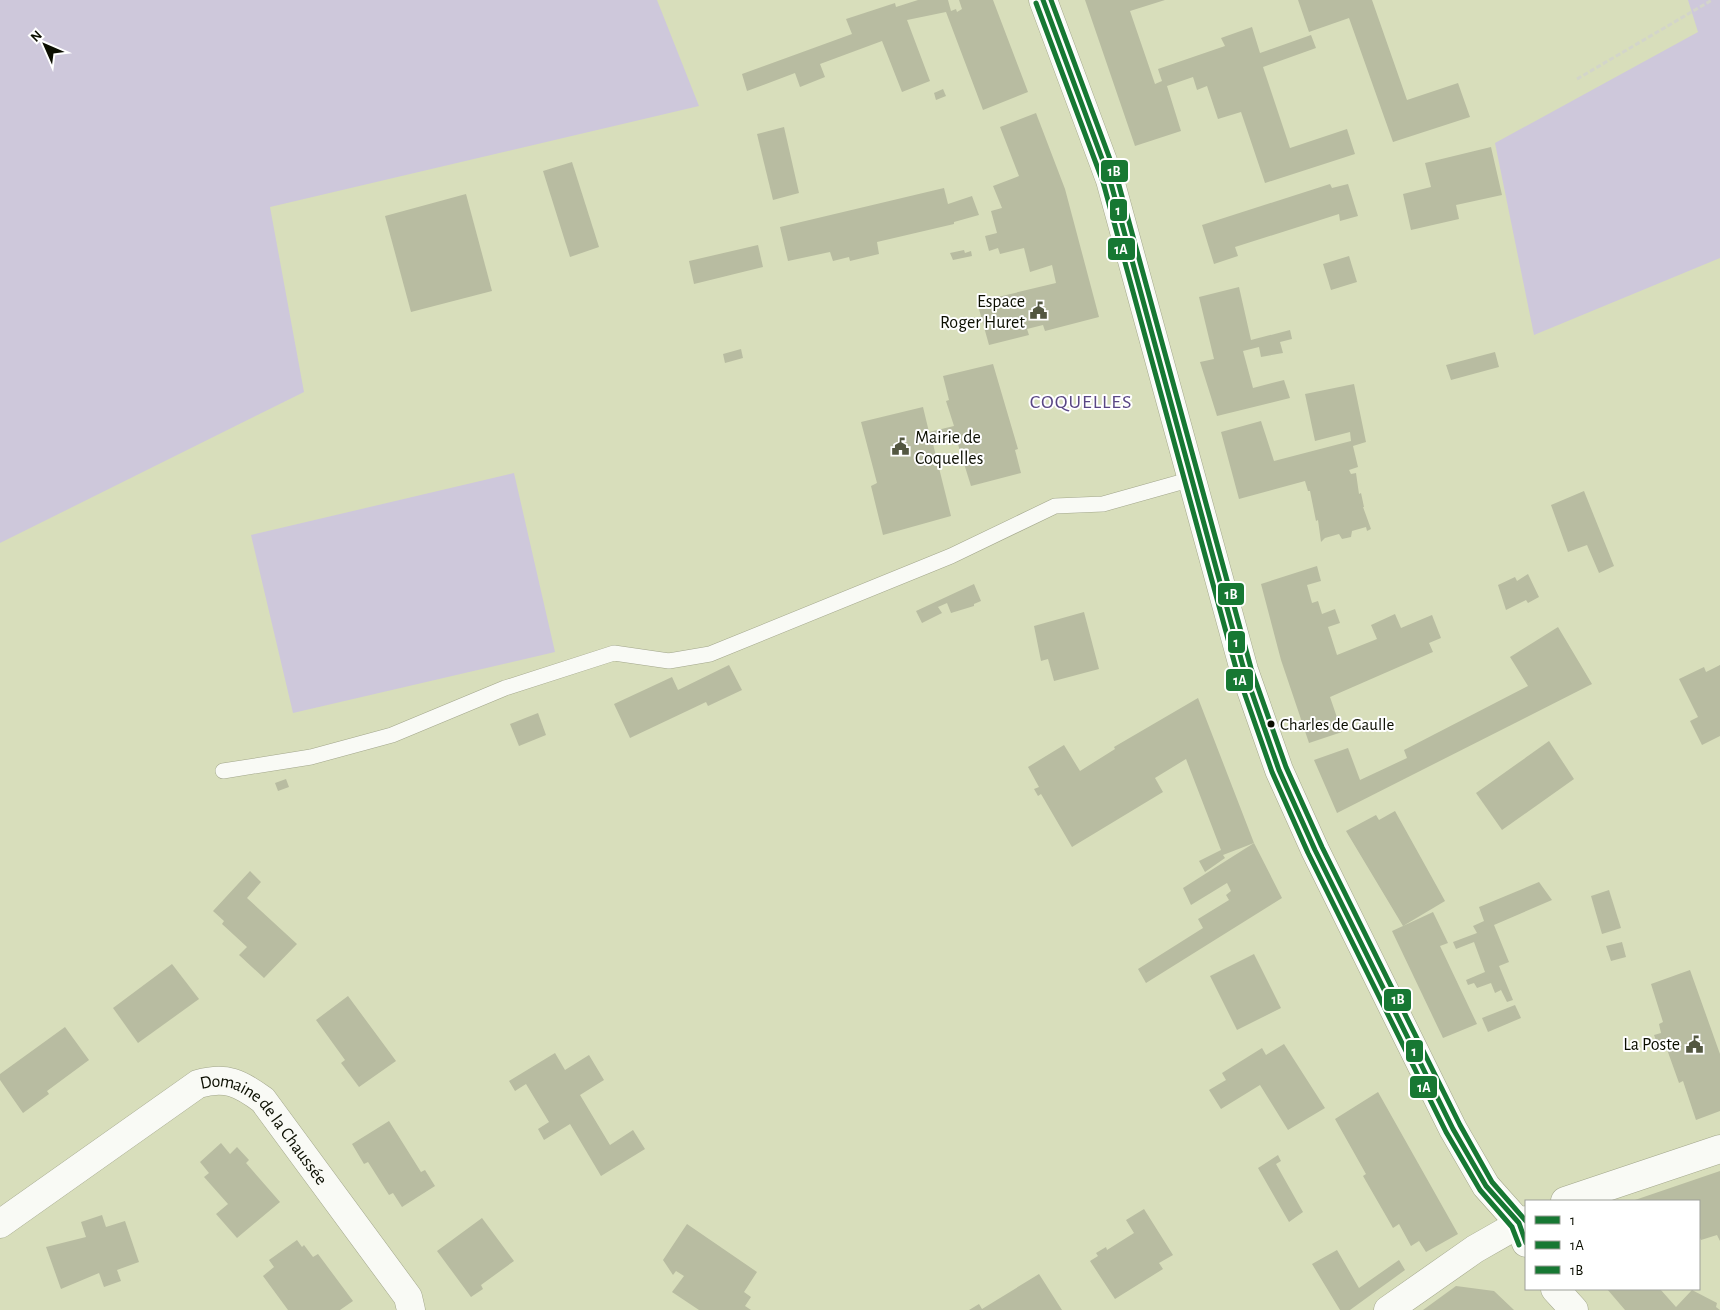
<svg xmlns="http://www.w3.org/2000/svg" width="1720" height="1310" font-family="'Alegreya Sans',sans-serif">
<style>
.green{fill:#cec8db}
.building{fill:#b8bca1}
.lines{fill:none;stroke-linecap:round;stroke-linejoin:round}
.lane-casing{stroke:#a2a68b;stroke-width:16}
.street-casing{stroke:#a2a68b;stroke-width:29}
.secondary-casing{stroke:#a2a68b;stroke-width:29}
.path{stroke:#d3d5ca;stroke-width:3;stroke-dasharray:5 2.5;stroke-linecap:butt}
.lane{stroke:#f9faf5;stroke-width:15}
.street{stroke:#f9faf5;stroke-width:28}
.secondary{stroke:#f9faf5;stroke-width:28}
.bus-1-casing{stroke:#fff;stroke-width:9}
.bus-2-casing{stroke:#fff;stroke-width:9}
.bus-3-casing{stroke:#fff;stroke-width:9}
.bus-1{stroke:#177833;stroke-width:5}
.bus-2{stroke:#177833;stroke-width:5}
.bus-3{stroke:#177833;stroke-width:5}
.bus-dot{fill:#0b0e00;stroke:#fff;stroke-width:2}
.labels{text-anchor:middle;stroke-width:4;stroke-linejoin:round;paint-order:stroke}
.bus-label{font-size:17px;fill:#0b0e00;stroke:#fff;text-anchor:start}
.poi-label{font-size:18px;fill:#0b0e00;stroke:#fff;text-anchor:end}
.street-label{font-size:18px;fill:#0b0e00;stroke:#fff}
.quarter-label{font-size:20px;letter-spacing:1px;fill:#594684;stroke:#fff}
.line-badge{stroke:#fff;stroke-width:2}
.badge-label{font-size:14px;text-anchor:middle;font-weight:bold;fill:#fff}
</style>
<rect width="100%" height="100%" fill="#d8debb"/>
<g class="green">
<polygon points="0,0 657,0 699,106 270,207 304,392 0,543"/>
<polygon points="1688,0 1720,0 1720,258 1534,335 1495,143 1698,32"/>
<polygon points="514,473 555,652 293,713 251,535"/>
</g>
<g class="building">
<polygon points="918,0 948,0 951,11 956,9 957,12 962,9 959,0 993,0 1028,92 983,110 946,12 907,20 930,81 902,92 882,41 820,64 825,77 800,87 795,73 747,91 742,74 852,34 846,19 895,3 896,7"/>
<polygon points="1085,0 1165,0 1130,11 1155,84 1162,81 1158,69 1225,46 1221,38 1252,27 1260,53 1311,35 1316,48 1263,67 1290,148 1347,129 1355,154 1265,183 1241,112 1218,119 1207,86 1197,90 1193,77 1167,86 1181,131 1135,146"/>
<polygon points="1298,0 1372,0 1407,100 1458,83 1470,117 1393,142 1349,18 1309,32"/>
<polygon points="943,89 946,96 936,100 934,93"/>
<polygon points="1036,113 1065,189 1099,317 1045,331 1043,325 1027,329 1029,335 989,345 977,302 1056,283 1052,265 1030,272 1024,248 1000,254 998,248 989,251 985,236 997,233 991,211 1002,208 993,186 1019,176 1000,127"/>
<polygon points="784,127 799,193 773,200 757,134"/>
<polygon points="1491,147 1502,195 1456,205 1459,219 1411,230 1403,194 1431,187 1425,163"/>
<polygon points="572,162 599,247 570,257 543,171"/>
<polygon points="1330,184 1332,188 1348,184 1358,216 1340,221 1339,214 1235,247 1238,256 1214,264 1202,225"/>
<polygon points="944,188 948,204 972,196 979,215 954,222 954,224 877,242 879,254 850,261 849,257 833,261 830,252 788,261 780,227"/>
<polygon points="466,194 492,291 411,312 385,216"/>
<polygon points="758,245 763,267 694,284 689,261"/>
<polygon points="964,250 965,253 971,251 972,256 953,260 950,253"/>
<polygon points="1349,256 1357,282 1331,290 1323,264"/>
<polygon points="1239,287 1251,340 1290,330 1292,339 1280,342 1283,353 1261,357 1259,347 1243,351 1253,388 1284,380 1290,398 1217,416 1200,362 1214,359 1199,297"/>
<polygon points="741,349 743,358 725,363 723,354"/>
<polygon points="1495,352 1499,367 1451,380 1446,365"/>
<polygon points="993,364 1018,449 1015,450 1021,473 971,486 956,438 933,444 951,516 883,535 871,486 877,483 861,422 923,407 929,432 954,426 946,401 949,400 943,376"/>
<polygon points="1354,384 1366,442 1353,446 1358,467 1349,470 1351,474 1356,473 1359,494 1361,493 1364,507 1363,507 1371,529 1367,531 1366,527 1352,531 1351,537 1342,539 1339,534 1325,538 1321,542 1318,520 1316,521 1310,491 1308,491 1305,481 1239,499 1221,432 1261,421 1274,461 1351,441 1350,432 1315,441 1305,394"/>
<polygon points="1584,491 1614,566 1599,573 1587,545 1568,552 1551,505"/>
<polygon points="1317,566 1321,581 1307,585 1312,603 1318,601 1322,614 1335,609 1340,623 1328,627 1337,655 1377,639 1371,625 1395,614 1401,628 1432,615 1441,638 1429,643 1433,652 1330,697 1342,732 1309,743 1281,660 1261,584"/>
<polygon points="1528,574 1539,597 1528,603 1526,600 1506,610 1498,585 1515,577 1517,581"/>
<polygon points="974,584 981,601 974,604 974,606 951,613 947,603 938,607 942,613 922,623 916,611"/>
<polygon points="1084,612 1099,669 1054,681 1048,659 1041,661 1034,626"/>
<polygon points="1558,627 1592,684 1337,813 1314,760 1348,748 1360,780 1407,758 1404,750 1528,686 1510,657"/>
<polygon points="729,665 742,690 708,706 706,702 630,738 614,704 672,677 678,690"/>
<polygon points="1720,665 1720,736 1702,745 1690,721 1698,717 1679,679 1704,667 1706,672"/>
<polygon points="1198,698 1254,843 1282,898 1146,983 1138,969 1203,928 1198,919 1229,900 1226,895 1231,891 1227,883 1191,905 1183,888 1254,843 1223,855 1225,858 1205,872 1199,861 1221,850 1186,759 1155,778 1163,792 1072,847 1041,794 1038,796 1034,789 1039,787 1028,767 1064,745 1080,771 1115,749 1114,747"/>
<polygon points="538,713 546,735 519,746 510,724"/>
<polygon points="1549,741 1574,779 1502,830 1476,793"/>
<polygon points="286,779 289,787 278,791 275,783"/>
<polygon points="1395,811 1445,901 1403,926 1433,912 1448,943 1440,946 1477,1024 1443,1038 1392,931 1403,926 1346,831 1376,815 1379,820"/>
<polygon points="250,871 261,882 247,898 297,944 264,978 239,955 247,947 222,924 224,921 213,911"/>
<polygon points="1539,882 1552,900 1494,925 1509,962 1499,966 1513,1000 1507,1002 1501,990 1495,993 1491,983 1477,988 1474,983 1468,985 1466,980 1485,972 1474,942 1456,949 1453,942 1477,933 1473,926 1484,921 1479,907"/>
<polygon points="1609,890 1621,928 1602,934 1591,896"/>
<polygon points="1622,942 1626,957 1611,961 1606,946"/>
<polygon points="1254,954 1281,1008 1237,1030 1210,976"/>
<polygon points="172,964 199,999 138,1043 113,1008"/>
<polygon points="1690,970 1720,1054 1720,1111 1696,1120 1683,1081 1679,1083 1664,1041 1657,1043 1654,1035 1661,1033 1659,1024 1663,1022 1651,984"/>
<polygon points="348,996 396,1061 359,1087 341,1063 345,1060 316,1020"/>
<polygon points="1515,1005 1521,1018 1488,1032 1482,1018"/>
<polygon points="65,1027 89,1060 47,1091 49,1094 23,1113 0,1080 0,1074"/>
<polygon points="1284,1044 1325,1108 1288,1130 1260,1085 1221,1109 1209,1090 1226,1080 1222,1073 1262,1048 1266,1055"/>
<polygon points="555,1053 565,1070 589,1055 604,1080 580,1095 610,1145 633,1130 645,1149 601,1176 570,1124 544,1140 538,1129 549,1122 526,1084 515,1091 509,1081"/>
<polygon points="1378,1092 1458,1234 1426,1252 1419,1241 1411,1246 1399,1224 1393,1228 1363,1176 1366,1174 1335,1119"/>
<polygon points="389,1121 421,1172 425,1170 435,1186 402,1207 393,1193 389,1195 368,1162 364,1164 352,1144"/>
<polygon points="221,1143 230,1154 237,1147 249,1160 246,1163 280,1202 237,1238 216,1214 228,1204 204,1177 209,1173 200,1162"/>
<polygon points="1278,1155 1281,1161 1276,1164 1303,1212 1289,1222 1258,1168"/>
<polygon points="1720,1171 1720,1241 1717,1235 1701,1240 1699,1236 1699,1201 1632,1201"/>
<polygon points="1144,1209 1173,1255 1159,1263 1163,1269 1115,1299 1090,1261 1098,1256 1096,1253 1106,1247 1107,1250 1134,1233 1126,1220"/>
<polygon points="102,1215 106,1227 125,1221 139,1262 117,1270 121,1281 104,1287 99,1273 61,1289 46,1247 86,1237 81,1222"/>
<polygon points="482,1218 514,1261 481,1285 483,1289 471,1297 437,1251"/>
<polygon points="687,1224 757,1272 744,1292 751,1297 745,1306 751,1310 699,1310 672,1292 684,1276 676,1271 673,1275 663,1260"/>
<polygon points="297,1240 302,1247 304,1245 313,1257 318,1254 353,1301 340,1310 288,1310 263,1276 274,1267 269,1260"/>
<polygon points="1337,1250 1359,1288 1399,1260 1405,1270 1350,1310 1340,1310 1312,1264"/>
<polygon points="1039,1274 1062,1310 969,1310 979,1304 982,1309"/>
<polygon points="1456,1286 1494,1291 1514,1310 1423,1310"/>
<polygon points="1607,1289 1660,1289 1676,1307 1692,1290 1717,1303 1716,1307 1720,1310 1625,1310"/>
</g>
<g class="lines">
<defs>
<polyline id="lane" points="223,771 311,757 392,735 505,688 614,653 669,661 710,654 951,556 1055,506 1103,504 1192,479"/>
<g id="street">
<polyline points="1565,1201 1720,1149"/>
<path id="s1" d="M0,1224l198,-140c28,-8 42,-1 65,16l145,197 3,13"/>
<polyline points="1388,1310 1475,1249 1526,1220"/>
</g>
<g id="secondary">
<polyline points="1043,0 1110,180 1244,670 1279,770 1315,850 1453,1129 1486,1186 1519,1223 1526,1243"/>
<polyline points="1555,1289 1574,1310"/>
</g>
</defs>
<use href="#lane" class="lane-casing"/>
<use href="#street" class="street-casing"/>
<use href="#secondary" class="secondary-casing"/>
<polyline class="path" points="1577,79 1712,0"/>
<use href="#lane" class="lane"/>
<use href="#street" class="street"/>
<use href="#secondary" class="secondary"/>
<defs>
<polyline id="bus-1" points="1043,0 1110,180 1244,670 1279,770 1315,850 1453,1129 1486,1186 1519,1223 1526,1243"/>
<polyline id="bus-2" points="1036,3 1103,182 1237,672 1272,772 1308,853 1446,1132 1480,1190 1512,1227 1519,1245"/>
<polyline id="bus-3" points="1051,0 1117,178 1251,668 1286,767 1322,847 1460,1125 1492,1182 1526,1221"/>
</defs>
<use href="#bus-1" class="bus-1-casing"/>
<use href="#bus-2" class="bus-2-casing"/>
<use href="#bus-3" class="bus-3-casing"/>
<use href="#bus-1" class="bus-1"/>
<use href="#bus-2" class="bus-2"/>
<use href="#bus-3" class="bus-3"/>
</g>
<defs>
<symbol id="civic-bare" viewBox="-9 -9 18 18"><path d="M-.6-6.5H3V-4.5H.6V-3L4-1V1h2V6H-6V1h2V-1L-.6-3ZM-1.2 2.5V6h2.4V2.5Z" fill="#535741" stroke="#fff" stroke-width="2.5" paint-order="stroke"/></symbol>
</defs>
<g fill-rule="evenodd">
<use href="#civic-bare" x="1026" y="298" width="25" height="25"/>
<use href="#civic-bare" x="888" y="434" width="25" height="25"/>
<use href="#civic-bare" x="1682" y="1032" width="25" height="25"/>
</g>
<circle class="bus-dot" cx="1271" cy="724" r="4.5"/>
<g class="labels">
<g class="bus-label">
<text x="1280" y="730">Charles de Gaulle</text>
</g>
<g class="poi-label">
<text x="1025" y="307">Espace<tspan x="1025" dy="21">Roger Huret</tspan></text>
<text x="915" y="443" text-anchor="start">Mairie de<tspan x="915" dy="21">Coquelles</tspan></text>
<text x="1680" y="1050">La Poste</text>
</g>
<g class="street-label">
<text dy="6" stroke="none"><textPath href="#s1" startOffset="330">Domaine de la Chaussée</textPath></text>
</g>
<g class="quarter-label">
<text x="1081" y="408">COQUELLES</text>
</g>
</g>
<g class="line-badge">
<rect x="1100" y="159" width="29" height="24" rx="5" fill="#177833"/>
<rect x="1109" y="198" width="19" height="24" rx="5" fill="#177833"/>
<rect x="1107" y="237" width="29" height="24" rx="5" fill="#177833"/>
<rect x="1217" y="582" width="28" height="24" rx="5" fill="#177833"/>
<rect x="1227" y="630" width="19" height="24" rx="5" fill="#177833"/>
<rect x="1225" y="668" width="29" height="24" rx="5" fill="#177833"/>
<rect x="1383" y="988" width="29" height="24" rx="5" fill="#177833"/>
<rect x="1405" y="1039" width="19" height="24" rx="5" fill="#177833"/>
<rect x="1409" y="1075" width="29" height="24" rx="5" fill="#177833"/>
</g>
<g class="badge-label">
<text x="1114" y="176">1B</text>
<text x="1118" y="215">1</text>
<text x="1121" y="254">1A</text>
<text x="1231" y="599">1B</text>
<text x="1236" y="647">1</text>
<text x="1240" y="685">1A</text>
<text x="1398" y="1004">1B</text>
<text x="1414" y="1056">1</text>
<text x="1424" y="1092">1A</text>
</g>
<rect x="1525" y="1200" width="175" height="90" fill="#ffffff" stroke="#9d9f99"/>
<rect x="1535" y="1216" width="25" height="8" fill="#177833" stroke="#9d9f99"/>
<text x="1570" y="1225" font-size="15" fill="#0b0e00">1</text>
<rect x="1535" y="1241" width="25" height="8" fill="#177833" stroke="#9d9f99"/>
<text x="1570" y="1250" font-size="15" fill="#0b0e00">1A</text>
<rect x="1535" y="1266" width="25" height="8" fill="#177833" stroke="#9d9f99"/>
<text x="1570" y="1275" font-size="15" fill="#0b0e00">1B</text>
<g transform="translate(45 45) rotate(315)" stroke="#ffffff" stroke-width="4" paint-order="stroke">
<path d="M0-4L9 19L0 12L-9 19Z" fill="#0b0e00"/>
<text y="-8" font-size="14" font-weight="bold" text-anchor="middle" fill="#0b0e00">N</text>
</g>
</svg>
